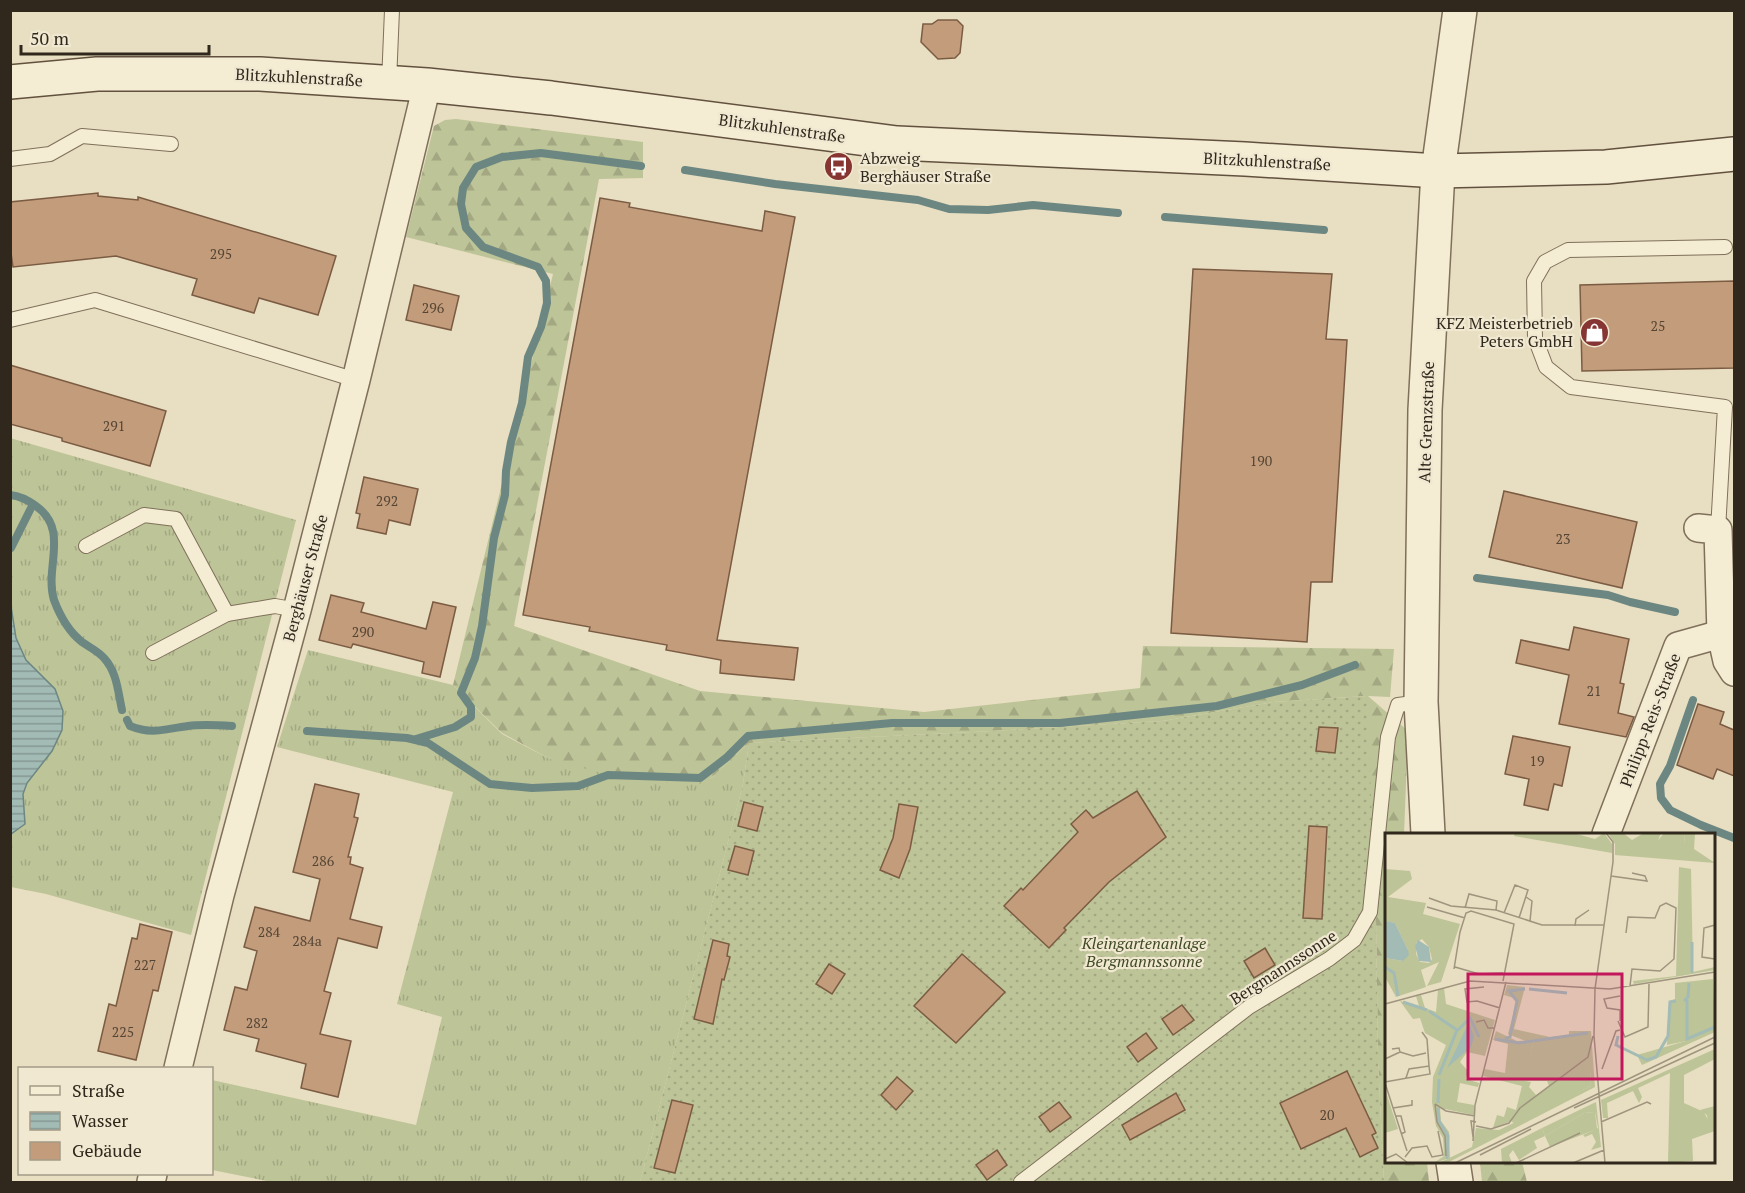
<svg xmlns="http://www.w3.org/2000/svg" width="1745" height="1193" font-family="'PT Serif',serif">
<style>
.grass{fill:url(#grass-tufts)}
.forest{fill:url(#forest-firs)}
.garden{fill:url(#garden-dots)}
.water{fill:url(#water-rules);stroke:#6c8782;stroke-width:1.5}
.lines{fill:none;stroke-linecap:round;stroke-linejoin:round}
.stream{stroke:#6c8782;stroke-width:8}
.building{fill:#c29c7b;stroke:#7b5c43;stroke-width:1.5}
.service-casing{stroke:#7f705b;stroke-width:16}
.minor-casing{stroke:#7f705b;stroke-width:30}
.tertiary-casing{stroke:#7f705b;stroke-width:36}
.secondary-casing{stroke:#61513e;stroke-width:36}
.service{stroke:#f4ecd3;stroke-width:14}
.minor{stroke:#f4ecd3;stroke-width:27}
.tertiary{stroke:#f4ecd3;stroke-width:33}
.secondary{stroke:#f4ecd3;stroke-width:33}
.labels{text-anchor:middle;stroke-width:4.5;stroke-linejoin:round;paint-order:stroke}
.number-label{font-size:14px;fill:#554534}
.street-label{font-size:16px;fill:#31281d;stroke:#f0e8d0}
.poi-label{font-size:16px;fill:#31281d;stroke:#f0e8d0;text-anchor:start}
.park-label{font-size:16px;font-style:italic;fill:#404b26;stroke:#f0e8d0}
.inset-river{fill:none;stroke:#a3bbb5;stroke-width:3}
.inset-road{fill:none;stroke:#9f957f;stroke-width:1.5}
.view{fill:#c2185b;fill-opacity:0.15;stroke:#c2185b;stroke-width:3}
.inset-edge{fill:none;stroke:#31281d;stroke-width:3}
</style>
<defs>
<pattern id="grass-tufts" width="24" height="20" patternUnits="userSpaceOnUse" patternTransform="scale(1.5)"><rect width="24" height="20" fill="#bdc497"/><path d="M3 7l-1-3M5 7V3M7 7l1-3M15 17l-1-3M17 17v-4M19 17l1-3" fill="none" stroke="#a3a882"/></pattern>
<pattern id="forest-firs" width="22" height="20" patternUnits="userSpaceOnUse" patternTransform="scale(1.5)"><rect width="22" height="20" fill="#bdc497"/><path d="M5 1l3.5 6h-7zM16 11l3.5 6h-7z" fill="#a3a882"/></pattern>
<pattern id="garden-dots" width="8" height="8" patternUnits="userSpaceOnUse" patternTransform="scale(1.5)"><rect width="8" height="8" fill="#bdc497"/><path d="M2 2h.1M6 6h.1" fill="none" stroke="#a3a882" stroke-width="1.8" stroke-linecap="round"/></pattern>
<pattern id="water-rules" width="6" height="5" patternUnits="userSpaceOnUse" patternTransform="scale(1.5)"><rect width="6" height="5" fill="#a3bbb5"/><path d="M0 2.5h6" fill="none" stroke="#859893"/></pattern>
</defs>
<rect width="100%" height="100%" fill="#e8dec1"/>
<g class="grass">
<polygon points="10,438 296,520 191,935 46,894 11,887"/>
<polygon points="308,650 453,685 502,734 550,759 710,779 749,743 743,784 640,1182 272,1182 212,1170 212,1080 416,1125 442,1017 397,1004 453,792 277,747"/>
</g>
<g class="forest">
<polygon points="456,119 643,142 643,178 599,179 514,626 700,691 924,712 1140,688 1143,646 1394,649 1390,697 1368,696 1408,731 1404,834 1386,834 1386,1162 1427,1162 1429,1182 1384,1182 1378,1061 1376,919 1366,696 1273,702 1162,721 992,731 749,743 710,779 697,785 620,778 550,759 502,733 453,685 553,274 406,237 434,126 445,120"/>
<polygon points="1480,1162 1522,1162 1527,1182 1482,1182"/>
</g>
<polygon class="garden" points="1367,696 1376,919 1378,1061 1384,1182 640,1182 743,784 749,743 992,731 1162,721 1273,702"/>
<polygon class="water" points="11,606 16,638 26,660 55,689 63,711 62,730 52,751 27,783 23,794 25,824 11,834"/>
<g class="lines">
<g class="stream">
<polyline points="685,170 775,184 918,200 949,209 988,210 1033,205 1118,213"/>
<polyline points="1165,217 1324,230"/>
<path d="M10,495c10,1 18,5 26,11 34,24 8,62 18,94 6,16 14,31 28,42 7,5 16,9 22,16 13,14 14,34 18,52"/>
<polyline points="11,548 33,504"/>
<polyline points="1477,578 1608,595 1630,602 1675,612"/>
<polyline points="1693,700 1670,766 1660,784 1661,798 1670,810 1701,825 1734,838"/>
<path d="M127,720l3,6c23,9 34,3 58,0 14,-2 29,-1 44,0"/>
<polyline points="307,731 407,738 428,743 490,784 532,788 578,786 608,775 700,778 726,758 748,736 892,723 1060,723 1217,706 1302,685 1355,665"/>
<polyline points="416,739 455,727 471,717 471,707 461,693 475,658 482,626 494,538 505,495 506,471 511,442 522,403 528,357 541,327 547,303 546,281 538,267 483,247 466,228 461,204 463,188 476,167 502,157 541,153 641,166"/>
</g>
</g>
<g class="building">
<polygon points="938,20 957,20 963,26 960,53 955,58 938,59 921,42 923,24 932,24"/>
<polygon points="98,193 98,196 138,200 138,197 336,256 318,315 259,298 254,313 192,295 197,279 116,256 13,267 10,246 10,202"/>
<polygon points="600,198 630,203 629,207 762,231 765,211 795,217 717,640 798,648 794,680 720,673 721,660 666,650 667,645 589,631 590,627 523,615"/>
<polygon points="1193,269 1332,274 1326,339 1347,340 1332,582 1311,582 1307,642 1171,633"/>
<polygon points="1734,281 1734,368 1582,371 1580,285"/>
<polygon points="414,285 459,296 451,330 406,320"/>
<polygon points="10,365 166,411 150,466 62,441 62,438 10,424"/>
<polygon points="364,477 418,489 410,525 389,520 386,534 357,528 360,514 356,513"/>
<polygon points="1504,491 1637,522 1622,588 1489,557"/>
<polygon points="331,595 364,603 361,612 426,629 433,602 456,607 440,677 422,673 424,662 353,644 351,648 319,640"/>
<polygon points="1574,627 1629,639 1620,683 1624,684 1618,713 1634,717 1626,737 1559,724 1569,675 1516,663 1521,640 1569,650"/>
<polygon points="1698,704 1724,712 1720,724 1734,730 1734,776 1717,769 1713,779 1677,765"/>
<polygon points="1319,727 1338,728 1335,753 1316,751"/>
<polygon points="1513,736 1570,747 1562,786 1554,784 1548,810 1524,805 1529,779 1505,774"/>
<polygon points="315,784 359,794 354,817 358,818 348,857 351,857 350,864 363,868 350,919 382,927 377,948 338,938 324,991 331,993 320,1034 351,1041 338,1097 301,1088 306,1064 256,1051 259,1039 224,1030 235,987 247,990 257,951 244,947 255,907 310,921 320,879 293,872"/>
<polygon points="1137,791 1166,837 1109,882 1064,928 1066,930 1049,948 1004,906 1021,888 1023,890 1078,832 1071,824 1086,810 1093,818"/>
<polygon points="744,802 763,807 757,831 738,826"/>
<polygon points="899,804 918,807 910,849 899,878 880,870 893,838"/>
<polygon points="1309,826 1327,827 1322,919 1303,918"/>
<polygon points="735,846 754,851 748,875 728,870"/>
<polygon points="140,924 172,932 158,991 153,990 136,1060 98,1051 109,1004 116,1006 132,938 137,939"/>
<polygon points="713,940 729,944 727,956 730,957 724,980 722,979 713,1024 694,1019"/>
<polygon points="1265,948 1275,965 1254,978 1244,961"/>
<polygon points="962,954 1005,992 956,1043 914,1006"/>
<polygon points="829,964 845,974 832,994 816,984"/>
<polygon points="1182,1005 1194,1020 1173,1035 1162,1019"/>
<polygon points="1146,1033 1157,1048 1138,1062 1127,1047"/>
<polygon points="1347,1071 1376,1133 1372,1135 1378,1148 1360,1157 1346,1128 1301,1149 1280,1103"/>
<polygon points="897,1077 913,1091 896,1110 881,1095"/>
<polygon points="1176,1093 1185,1110 1130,1140 1122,1125"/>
<polygon points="672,1100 693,1105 675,1173 654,1168"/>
<polygon points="1059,1102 1071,1117 1050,1132 1039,1117"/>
<polygon points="997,1150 1007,1165 987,1180 976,1165"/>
</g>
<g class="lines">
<defs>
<g id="service">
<polyline points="389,82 392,10"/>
<polyline points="10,159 50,154 82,136 171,144"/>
<polyline points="10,320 95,300 356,380"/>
<polyline points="1718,530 1725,407 1571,387 1546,367 1535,338 1534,281 1545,262 1568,250 1725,247"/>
<polyline points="86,546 144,515 176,519 227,614 275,606 297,610"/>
<polyline points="153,653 227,614"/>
<polyline points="1021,1182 1249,1007 1329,959 1354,940 1370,912 1388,737 1398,705 1421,702"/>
</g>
<g id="minor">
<polyline points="1698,528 1718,530 1721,634 1727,661 1734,672"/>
<polyline points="1606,834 1678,646 1721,634"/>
<polyline points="178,1068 220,895 297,610 356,380 427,85"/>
<polyline points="151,1182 153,1174"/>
</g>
<g id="tertiary">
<polyline points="1428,834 1421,702 1425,410 1438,171 1460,10"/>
<polyline points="1453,1162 1456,1182"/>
</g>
<polyline id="secondary" points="10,82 97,74 260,74 427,85 551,98 897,143 1245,159 1438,171 1606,167 1734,154"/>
</defs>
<use href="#service" class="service-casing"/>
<use href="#minor" class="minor-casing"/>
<use href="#tertiary" class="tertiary-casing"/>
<use href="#secondary" class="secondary-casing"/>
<use href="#service" class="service"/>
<use href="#minor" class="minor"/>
<use href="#tertiary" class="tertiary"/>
<use href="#secondary" class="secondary"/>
</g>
<defs>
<symbol id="bus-disc" viewBox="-11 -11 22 22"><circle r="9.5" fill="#873532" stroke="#f0e8d0"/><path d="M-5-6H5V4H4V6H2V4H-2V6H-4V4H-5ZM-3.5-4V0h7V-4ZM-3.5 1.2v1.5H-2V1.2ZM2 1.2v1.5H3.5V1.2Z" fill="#fff"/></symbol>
<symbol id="shop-disc" viewBox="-11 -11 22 22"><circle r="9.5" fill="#873532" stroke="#f0e8d0"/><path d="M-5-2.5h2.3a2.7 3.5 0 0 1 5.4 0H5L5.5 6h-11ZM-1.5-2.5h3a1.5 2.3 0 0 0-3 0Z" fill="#fff"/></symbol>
</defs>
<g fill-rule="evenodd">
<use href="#bus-disc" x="822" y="150" width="33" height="33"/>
<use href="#shop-disc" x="1578" y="316" width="33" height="33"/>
</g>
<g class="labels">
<g class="number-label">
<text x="221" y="259">295</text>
<text x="433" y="313">296</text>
<text x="1658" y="331">25</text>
<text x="114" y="431">291</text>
<text x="1261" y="466">190</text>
<text x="387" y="506">292</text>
<text x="1563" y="544">23</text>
<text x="363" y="637">290</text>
<text x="1594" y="696">21</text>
<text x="1537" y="766">19</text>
<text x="323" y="866">286</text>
<text x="269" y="937">284</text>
<text x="307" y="946">284a</text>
<text x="145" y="970">227</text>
<text x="257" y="1028">282</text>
<text x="123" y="1037">225</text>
<text x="1327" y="1120">20</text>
</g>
<g class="street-label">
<text transform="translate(299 77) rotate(3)" y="6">Blitzkuhlenstraße</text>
<text transform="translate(782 128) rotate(8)" y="6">Blitzkuhlenstraße</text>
<text transform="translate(1267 161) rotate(3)" y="6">Blitzkuhlenstraße</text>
<text transform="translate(1426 422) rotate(-88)" y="6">Alte Grenzstraße</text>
<text transform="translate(305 578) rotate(-75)" y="6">Berghäuser Straße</text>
<text transform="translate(1650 720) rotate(-69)" y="6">Philipp-Reis-Straße</text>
<text transform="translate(1283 967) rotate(-33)" y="6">Bergmannssonne</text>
</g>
<g class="poi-label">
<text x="860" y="164">Abzweig<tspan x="860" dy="18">Berghäuser Straße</tspan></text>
<text x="1573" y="329" text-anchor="end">KFZ Meisterbetrieb<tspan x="1573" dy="18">Peters GmbH</tspan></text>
</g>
<g class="park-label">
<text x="1144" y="949">Kleingartenanlage<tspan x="1144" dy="18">Bergmannssonne</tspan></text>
</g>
</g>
<g transform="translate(1385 833)">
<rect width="330" height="330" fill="#e8dec1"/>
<path d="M130,0h58l22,6 9,-6 8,11v9l-98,-17zM223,0h15l9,7 12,-7h17l-4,10 27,1 1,-11h10l-1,16 21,14 -100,-8v-11zM0,36l25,2 2,8 -24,18 38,6 -3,11 37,10 -19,58 -14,4 12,-24 -18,8 5,17 -30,10 -11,-20v-19l18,3 5,-11 -13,-27 -10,-2zM37,106l7,8 3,12 -3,4 -9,-1 -4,-8v-11zM328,146l2,48 -29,14 -19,4 2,-44 6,-2v-16zM59,155l2,16 49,16 -10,36 -18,-4 -7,10 8,9 -2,8 13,4 -1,4 -18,-4 -3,19 17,3v10l-34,-7 1,13 8,11 1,26 -16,5 10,-7 -1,-18 -7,-12 -4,-24 1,-25 13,-32 -21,-12 -5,-15 -7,1 -13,-18 19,5 -3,-10 5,-1 4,13 11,4 2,-22zM111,198l21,10 17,-1 -9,41 6,1 -2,5 7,8 -25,26 -18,7 4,-13 7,2 3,-10 9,3 6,-24 -39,-10 2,-7 20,4 3,-29 -15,-4zM330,273v25l-6,2 -2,-18 -7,-5zM210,279l2,17 -47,18 -5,-11 39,-23z" fill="#bdc497" fill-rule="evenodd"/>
<path d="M279,0h21l-1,11 -7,5 -21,-6zM294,34l12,2 2,103 22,-5v3l-81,14 -1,-3 43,-5zM122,152l18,2 -11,42 36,8 19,-2v-4h22l4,56 -148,76h-8l33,-16 4,-19 23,2 92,-44 -3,-50 -54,4 -4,3 -22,-9 9,-35 -13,-4zM330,194v5l-73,33 -5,-10 49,-14zM330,216v10l-31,16v28l20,9 5,10v11l-17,6 1,22 -25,2 2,-90 -32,15 4,9 -3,6 -6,-12 -26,12 1,15h-5l-2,-18zM0,256l13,40 -13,4zM211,269l5,45 -10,3 5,-8 -4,-8 -7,3 -2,-2 15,-7 -3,-16 -11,1 -39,23 -3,-8z" fill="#bdc497"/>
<path d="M204,202l2,51 -76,38 -4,-3 9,-13 29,-22 -2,-5h-23l10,-41zM157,295l3,8 -11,5 3,7 -18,12 -6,-10 -4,5 3,8h-10l-1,-14z" fill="#bdc497"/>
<path d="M1,88l9,2 13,27 1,5 -6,6 -18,-3zM33,107l11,7 2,15 -12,-1 -4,-15zM84,189l5,15 -3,10 -24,21z" fill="#a3bbb5"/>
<path class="inset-river" d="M0,134l9,6 4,23M307,140v-31M144,156l38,4M302,167v39l28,-12M299,168l4,-4 1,-14M18,169l24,8M44,178l28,19 -18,45M73,197l12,-12 9,19M233,203l-2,9 31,15 9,-3 12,-21 2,-34 6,-1M110,206l24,4 69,-10M120,206l5,-2 7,-36 -8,-10 16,-2M53,270l1,-24M53,275l1,13 9,15 -1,23"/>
<path class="inset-road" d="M226,43l36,5 -2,-5 -13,-3M141,64l6,4 -2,20M44,65l22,8 45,4 46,15h62M42,74l38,11M80,75l4,-14 28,7 -1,9M119,80l11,-28 13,5 -9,28M330,92l-11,3 -2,29 13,2M190,93l1,-7 13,-9M241,100l2,-16 27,1 5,-12 6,-3 10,5 -2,51 -14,12 -28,-2 -2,17M70,134l24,7 24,-1M69,136l6,-37 6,-19 5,-2 43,13 -11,57M99,154l-19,2 2,13 10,-1 23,7M0,171l85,-23 140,8 105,-17M233,188l7,16 23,-10 1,-43M235,188v-11l-13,-2 -3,-9 16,-3M91,189l8,-2 4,8h7M37,199l5,7 2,27M15,219l13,4 13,-3M0,226l15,-7 -1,-4 -7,1M217,236l14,-38 4,-1M0,249l45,-8 -1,-8 -20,3 -3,9M0,250l22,68M50,271l2,18 8,14 1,20M50,271l11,7 29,5M8,275l19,-3v-5M189,275l141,-65M10,283h6l4,16 -4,2M216,289l46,-20 4,2M91,293l15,3 18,-6 11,-15 68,-51 5,-21M88,304l-2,-16 5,1M88,308l2,-36 31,-123M95,322l51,-26M20,324l7,-9 15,-2 5,11 11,-2 -5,-24M0,326l11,-5 12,9M70,330l260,-126M131,330l64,-30M188,330l31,-13M220,330l-11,-127 1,-47 18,-127v-20l-7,-9"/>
<path class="view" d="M83,141h154v105h-154z"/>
<rect width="330" height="330" class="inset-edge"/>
</g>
<rect width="1745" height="1193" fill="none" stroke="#31281d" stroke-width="24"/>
<rect x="18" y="1067" width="195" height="108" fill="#f0e8d0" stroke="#a49b88" stroke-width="1.5"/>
<rect x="30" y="1086" width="30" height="9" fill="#f4ecd3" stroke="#a49b88" stroke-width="1.5"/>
<text x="72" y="1097" font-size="18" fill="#31281d">Straße</text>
<rect x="30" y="1112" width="30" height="18" fill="url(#water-rules)" stroke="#a49b88" stroke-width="1.5"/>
<text x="72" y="1127" font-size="18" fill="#31281d">Wasser</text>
<rect x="30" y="1142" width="30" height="18" fill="#c29c7b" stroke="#a49b88" stroke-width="1.5"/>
<text x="72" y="1157" font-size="18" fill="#31281d">Gebäude</text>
<path d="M21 45v9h188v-9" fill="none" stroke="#31281d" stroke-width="3"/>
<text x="30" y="45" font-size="18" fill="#31281d" stroke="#f0e8d0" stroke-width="4.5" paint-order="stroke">50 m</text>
</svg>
